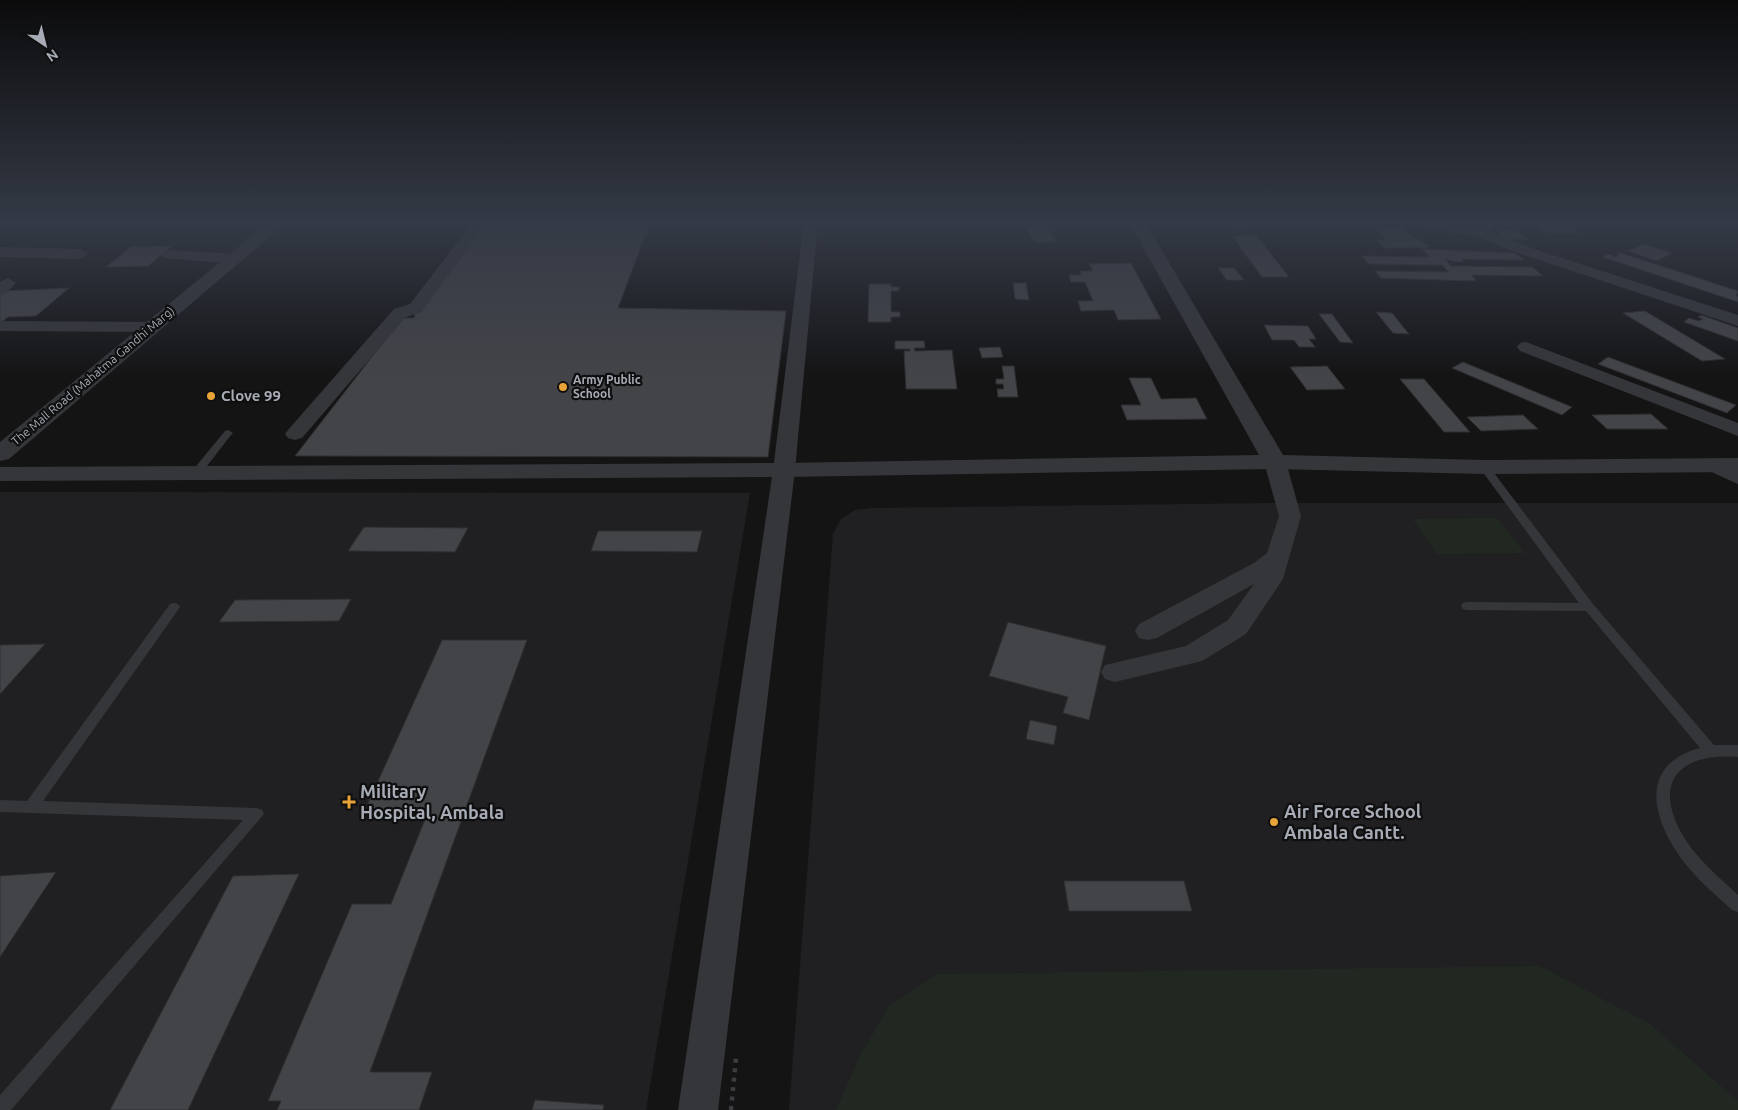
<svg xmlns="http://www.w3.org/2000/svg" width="1738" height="1110" font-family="Ubuntu,sans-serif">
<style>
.built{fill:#202022}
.green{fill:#202821}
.building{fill:#434448;stroke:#2e2e31}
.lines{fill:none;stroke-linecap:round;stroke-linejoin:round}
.path{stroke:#3b3d41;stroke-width:4.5;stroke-dasharray:4 5.5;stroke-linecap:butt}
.service{fill:#35363a;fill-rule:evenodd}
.minor{fill:#35363a;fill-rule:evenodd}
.tertiary{fill:#35363a;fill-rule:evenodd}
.poi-dot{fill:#e8a439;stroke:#0f0f10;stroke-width:2}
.labels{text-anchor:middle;stroke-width:4.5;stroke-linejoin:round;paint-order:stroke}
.far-street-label{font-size:12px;fill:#a6abb5;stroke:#0f0f10}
.far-poi-label{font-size:12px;font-weight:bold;fill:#a6abb5;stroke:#0f0f10;text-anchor:start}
.poi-label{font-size:15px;font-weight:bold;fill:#a6abb5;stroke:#0f0f10;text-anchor:start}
.near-poi-label{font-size:18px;font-weight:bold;fill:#a6abb5;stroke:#0f0f10;text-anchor:start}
</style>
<rect width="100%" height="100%" fill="#141415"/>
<g class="built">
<polygon points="0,492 750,493 646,1110 0,1110"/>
<polygon points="1268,503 1738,503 1738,1110 789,1110 833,534 841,519 855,510 871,508"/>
</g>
<g class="green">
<polygon points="1497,518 1525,553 1437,554 1413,519"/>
<polygon points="1540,966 1650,1024 1738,1101 1738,1110 836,1110 860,1056 889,1006 937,974"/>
</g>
<g class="building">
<polygon points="482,222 650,222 618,308 786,311 768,457 295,456 402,318 414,318 416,308"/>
<polygon points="1232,222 1249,222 1252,227 1235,227"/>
<polygon points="1514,222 1566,222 1581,233 1547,233 1535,223"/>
<polygon points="1047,225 1056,242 1034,242 1026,226"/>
<polygon points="1375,228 1403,228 1414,239 1419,239 1429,247 1385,248 1376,240 1386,240"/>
<polygon points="1497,230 1518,231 1528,239 1506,239"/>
<polygon points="1232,236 1257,236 1289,277 1262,277"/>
<polygon points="1644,244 1672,253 1657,261 1628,251"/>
<polygon points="172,246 148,266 106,267 131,247"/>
<polygon points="1422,249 1515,253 1524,260 1462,259 1464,262 1453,261 1445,259 1451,266 1532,267 1543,276 1471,275 1477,281 1381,278 1375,271 1449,272 1442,265 1369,264 1362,256 1430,257"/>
<polygon points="1618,252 1738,291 1736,296 1738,297 1738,302 1603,257 1608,254 1616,257 1620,254 1615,253"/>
<polygon points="1131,263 1161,319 1118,320 1114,310 1081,311 1078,301 1093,301 1085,282 1071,282 1069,275 1081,275 1080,271 1093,271 1089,264"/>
<polygon points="1218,268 1234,268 1244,280 1227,280"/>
<polygon points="1013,283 1026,283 1029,300 1015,299"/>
<polygon points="869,284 891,284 891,287 899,287 899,291 891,291 891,312 900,312 900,317 891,317 891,322 868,322"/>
<polygon points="69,288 36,316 8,317 0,323 0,294 3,291"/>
<polygon points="1645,311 1725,359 1702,361 1623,313"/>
<polygon points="1376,312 1392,313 1409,334 1393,333"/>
<polygon points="1319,314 1332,314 1353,343 1340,342"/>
<polygon points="1701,315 1738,328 1738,341 1684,322 1689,318 1699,321 1703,319 1698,317"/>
<polygon points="1264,325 1308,326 1316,339 1309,339 1315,347 1299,347 1294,340 1272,340"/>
<polygon points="895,341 924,341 925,348 914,348 915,351 952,350 957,389 906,389 904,351 910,351 910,349 895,349"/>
<polygon points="1000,347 1003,357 982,358 979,348"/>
<polygon points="1608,357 1736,405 1727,413 1598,364"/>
<polygon points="1463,362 1572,407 1562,415 1452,368"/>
<polygon points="1002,366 1014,366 1018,397 998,397 997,389 1004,389 1003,384 996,384 996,379 1004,379"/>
<polygon points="1327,366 1345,389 1307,390 1290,367"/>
<polygon points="1129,378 1151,378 1161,399 1196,398 1207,419 1127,420 1121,405 1141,405"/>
<polygon points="1400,379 1424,379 1470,432 1444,432"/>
<polygon points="1651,414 1668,429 1607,429 1592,415"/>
<polygon points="1523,415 1538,429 1481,431 1467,417"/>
<polygon points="364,527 468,528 455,552 348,551"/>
<polygon points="598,531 702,531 697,552 591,551"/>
<polygon points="351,599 339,621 219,622 235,600"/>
<polygon points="1008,622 1106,646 1089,720 1063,713 1068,697 989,676"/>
<polygon points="442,640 527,640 370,1072 432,1072 419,1110 277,1110 281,1101 268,1101 352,904 391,904 428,812 364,812"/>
<polygon points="45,644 0,694 0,645"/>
<polygon points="1030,720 1057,726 1054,745 1026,739"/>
<polygon points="56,872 0,957 0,876"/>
<polygon points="299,874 188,1110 110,1110 233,876"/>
<polygon points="1064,881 1184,881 1192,911 1069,911"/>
<polygon points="535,1100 604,1105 603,1110 532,1110"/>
</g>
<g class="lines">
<polyline class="path" points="731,1110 736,1058"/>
<g class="service">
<polygon points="228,430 233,433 231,435 200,475 192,475 191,473 192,471 225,431"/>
<path d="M1484,464l4,1 105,139 121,141h24v12c-67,-5 -87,33 -49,88 14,19 32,34 49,50v17l-6,-2c-15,-14 -31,-27 -44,-43 -33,-40 -55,-101 12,-119l-114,-137 -119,-1 -4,-1 -2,-3 2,-3 4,-1 112,1 -100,-136z"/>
<polygon points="174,603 178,604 180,607 178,610 43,801 257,808 262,810 264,814 11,1110 0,1110 0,1095 243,820 0,812 0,800 27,801 170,604"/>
</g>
<g class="minor">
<polygon points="473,222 487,222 422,312 406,317 302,438 295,440 288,438 285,434 288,430 394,309 410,304"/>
<polygon points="804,222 818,222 795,470 718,1110 678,1110 773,470"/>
<polygon points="1409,222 1448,222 1477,228 1478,222 1492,222 1491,232 1534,249 1738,315 1738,326 1524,255 1478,237 1416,226"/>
<polygon points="0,247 80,249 88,254 80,259 0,257"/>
<polygon points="169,250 234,254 242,259 234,264 164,258 161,255"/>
<polygon points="8,278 16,283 6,293 0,295 0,282"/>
<polygon points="0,321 152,322 158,323 161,327 158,331 152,332 0,331"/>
<polygon points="1526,342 1738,423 1738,436 1520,351 1517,347 1520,343"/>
<polygon points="1275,456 1282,458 1286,462 1301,516 1283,579 1246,634 1202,661 1115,682 1105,679 1101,672 1105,665 1186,646 1228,620 1254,584 1157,638 1148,640 1139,638 1135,631 1139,624 1254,563 1267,553 1279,516 1264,462 1268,458"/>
<polygon points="1714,460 1738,470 1738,484 1707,470 1703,466 1707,462"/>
</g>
<g class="tertiary">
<polygon points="269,222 287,222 9,459 0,461 0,442"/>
<polygon points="1129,222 1145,222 1283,455 1484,460 1738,458 1738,472 1484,474 1275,469 784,477 0,481 0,467 784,463 1259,455"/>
</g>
</g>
<linearGradient id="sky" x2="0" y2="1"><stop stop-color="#0b0b0c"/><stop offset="0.59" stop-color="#343a46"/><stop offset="1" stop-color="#343a46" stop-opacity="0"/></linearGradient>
<rect width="1738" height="377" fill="url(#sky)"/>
<g class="poi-dot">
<circle cx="563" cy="387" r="5"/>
<circle cx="211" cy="396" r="5"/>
<path d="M346.5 794.5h5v5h5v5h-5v5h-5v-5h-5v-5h5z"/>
<circle cx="1274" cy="822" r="5"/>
</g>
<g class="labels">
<g class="far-street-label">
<text transform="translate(93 376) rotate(-40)" y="4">The Mall Road (Mahatma Gandhi Marg)</text>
</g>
<g class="far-poi-label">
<text x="573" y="384">Army Public<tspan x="573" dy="14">School</tspan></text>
</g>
<g class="poi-label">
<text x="221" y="401">Clove 99</text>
</g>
<g class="near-poi-label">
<text x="360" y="798">Military<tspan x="360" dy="21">Hospital, Ambala</tspan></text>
<text x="1284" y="818">Air Force School<tspan x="1284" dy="21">Ambala Cantt.</tspan></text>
</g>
</g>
<g transform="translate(45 45) rotate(145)" stroke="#0f0f10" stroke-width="4" paint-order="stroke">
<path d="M0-4L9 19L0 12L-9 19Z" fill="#a6abb5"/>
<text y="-8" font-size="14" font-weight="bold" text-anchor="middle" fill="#a6abb5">N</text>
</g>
</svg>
